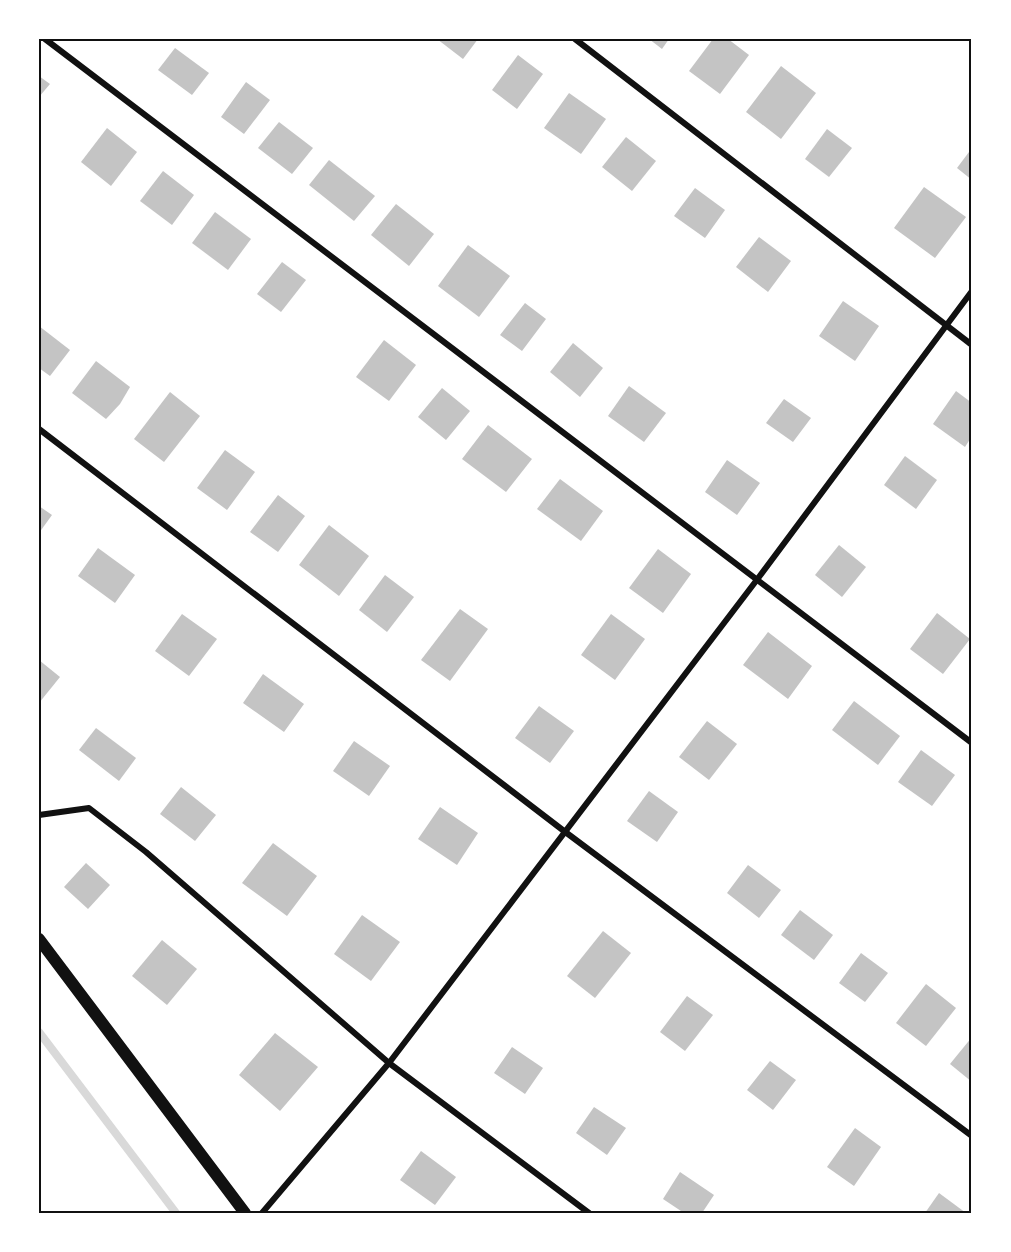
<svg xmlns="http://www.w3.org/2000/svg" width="1011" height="1252" font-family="'Noto Sans',sans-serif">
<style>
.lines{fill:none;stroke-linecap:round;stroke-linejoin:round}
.stream{stroke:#d9d9d9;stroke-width:8}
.building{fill:#c4c4c4}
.minor{stroke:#111;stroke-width:6}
.secondary{stroke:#111;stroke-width:12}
.neatline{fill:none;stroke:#111;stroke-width:2}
</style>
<rect width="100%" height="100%" fill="#fff"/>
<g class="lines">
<polyline class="stream" points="39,1032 176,1213"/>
</g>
<g class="building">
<polygon points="437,39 478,39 463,59"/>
<polygon points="649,39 669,39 662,49"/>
<polygon points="713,39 728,39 749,55 720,94 689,71"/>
<polygon points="175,48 209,73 192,95 158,70"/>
<polygon points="518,55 543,74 517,109 492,90"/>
<polygon points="781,66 816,93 781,139 746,112"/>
<polygon points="39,76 50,84 39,97"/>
<polygon points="246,82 270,100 244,134 221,117"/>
<polygon points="569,93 606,119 581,154 544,128"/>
<polygon points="279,122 313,148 292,174 258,148"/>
<polygon points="107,128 137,152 111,186 81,162"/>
<polygon points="827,129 852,148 829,177 805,159"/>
<polygon points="626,137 656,161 632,191 602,167"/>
<polygon points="972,148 972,180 957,168"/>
<polygon points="329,160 375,196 354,221 309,185"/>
<polygon points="163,171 194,195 172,225 140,201"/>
<polygon points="924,187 966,217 935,258 894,228"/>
<polygon points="695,188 725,210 705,238 674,216"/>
<polygon points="396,204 434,234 409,266 371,235"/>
<polygon points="215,212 251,239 228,270 192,243"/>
<polygon points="759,237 791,261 768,292 736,267"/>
<polygon points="468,245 510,276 479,317 438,286"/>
<polygon points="282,262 306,280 281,312 257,294"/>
<polygon points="843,301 879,326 855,361 819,336"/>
<polygon points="525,303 546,319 522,351 500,335"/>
<polygon points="39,326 70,350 50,376 39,368"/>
<polygon points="384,340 416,365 389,401 356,377"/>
<polygon points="573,343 603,368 580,397 550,372"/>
<polygon points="96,361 130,387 120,404 106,419 72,393"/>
<polygon points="629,386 666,413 644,442 608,416"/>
<polygon points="442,388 470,411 446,440 418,417"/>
<polygon points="956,391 972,403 972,436 965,447 933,424"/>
<polygon points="170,392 200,416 164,462 134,439"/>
<polygon points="784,399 811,418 793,442 766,423"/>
<polygon points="488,425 532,459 506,492 462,459"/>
<polygon points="225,450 255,472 227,510 197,488"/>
<polygon points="905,456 937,480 916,509 884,485"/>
<polygon points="727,460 760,483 737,515 705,492"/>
<polygon points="560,479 603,511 581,541 537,509"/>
<polygon points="278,495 305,516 278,552 250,532"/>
<polygon points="39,506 52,515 39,533"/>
<polygon points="329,525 369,556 339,596 299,565"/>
<polygon points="839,545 866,567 842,597 815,575"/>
<polygon points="98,548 135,575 115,603 78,576"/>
<polygon points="658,549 691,574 663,613 629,588"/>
<polygon points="385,575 414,597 387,632 359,610"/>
<polygon points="460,609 488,629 450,681 421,660"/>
<polygon points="937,613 970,639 943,674 910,649"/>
<polygon points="182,614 217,639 189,676 155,651"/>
<polygon points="611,614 645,639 615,680 581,655"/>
<polygon points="768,632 812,666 788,699 743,665"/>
<polygon points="39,660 60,677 39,703"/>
<polygon points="263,674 304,704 284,732 243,703"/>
<polygon points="854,701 900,736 878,765 832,730"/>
<polygon points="539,706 574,731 550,763 515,738"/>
<polygon points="707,721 737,744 709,780 679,757"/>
<polygon points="96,728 136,758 119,781 79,750"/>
<polygon points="354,741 390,766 369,796 333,771"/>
<polygon points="921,750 955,775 932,806 898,782"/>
<polygon points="181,787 216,815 195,841 160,814"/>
<polygon points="649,791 678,812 657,842 627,821"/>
<polygon points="440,807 478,833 457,865 418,839"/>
<polygon points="273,843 317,876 287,916 242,883"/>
<polygon points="86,863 110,885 88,909 64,887"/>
<polygon points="748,865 781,890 759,918 727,893"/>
<polygon points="800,910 833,935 814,960 781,935"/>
<polygon points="362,915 400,942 371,981 334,954"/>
<polygon points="603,931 631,953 595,998 567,976"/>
<polygon points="162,940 197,969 167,1005 132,976"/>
<polygon points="861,953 888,973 865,1002 839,983"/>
<polygon points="926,984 956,1008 926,1046 896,1023"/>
<polygon points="687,996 713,1015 685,1051 660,1032"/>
<polygon points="275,1033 318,1067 280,1111 239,1075"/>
<polygon points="972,1037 972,1082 950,1064"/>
<polygon points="512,1047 543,1068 525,1094 494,1073"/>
<polygon points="770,1061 796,1080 773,1110 747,1090"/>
<polygon points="594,1107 626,1128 607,1155 576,1133"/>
<polygon points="855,1128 881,1147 854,1186 827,1167"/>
<polygon points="421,1151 456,1177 435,1205 400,1180"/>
<polygon points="680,1172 714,1195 702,1213 684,1213 663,1199"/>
<polygon points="939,1193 966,1213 925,1213"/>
</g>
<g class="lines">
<g class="minor">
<polyline points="45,39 972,743"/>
<polyline points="575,39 972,345"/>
<polyline points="39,429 564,831 972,1136"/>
<polyline points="39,815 89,808 146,852 389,1063 589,1213"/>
<polyline points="262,1213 389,1063 756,581 972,291"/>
</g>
<polyline class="secondary" points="39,939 245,1213"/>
</g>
<rect width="1011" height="1252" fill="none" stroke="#ffffff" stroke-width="81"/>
<rect x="40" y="40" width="930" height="1172" class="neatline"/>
</svg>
